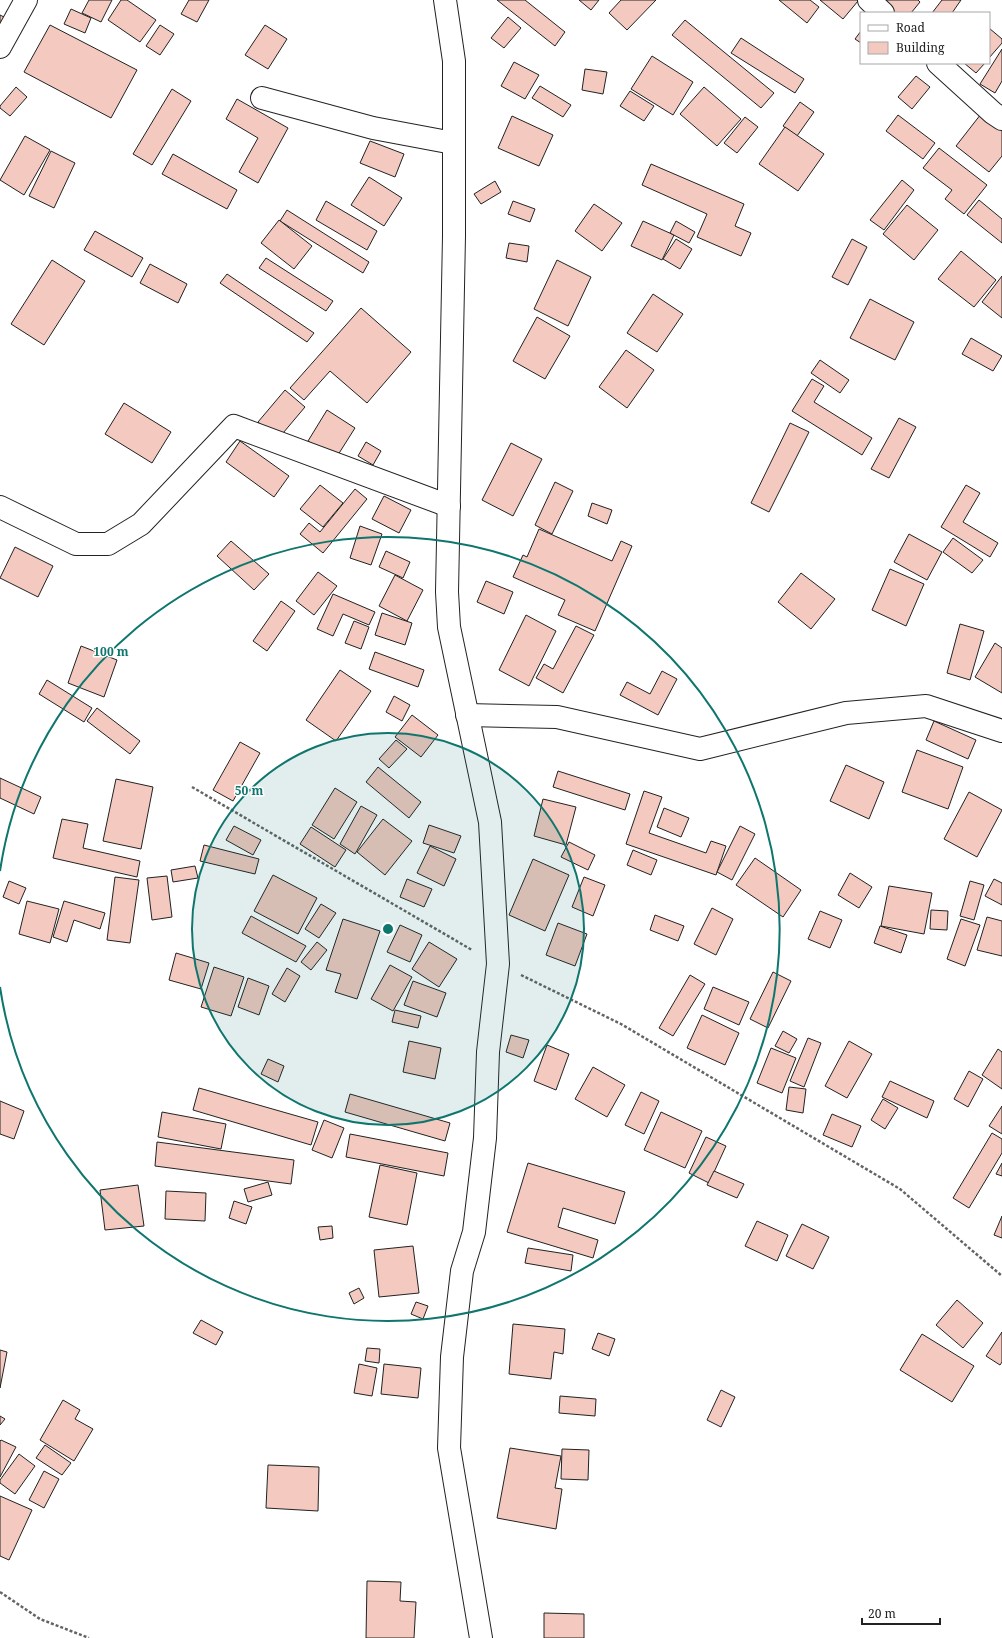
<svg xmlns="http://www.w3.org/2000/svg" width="1002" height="1638" font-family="'Noto Serif',serif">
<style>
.building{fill:#f3c9c0;stroke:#222}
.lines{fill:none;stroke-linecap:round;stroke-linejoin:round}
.street-casing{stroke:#222;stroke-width:24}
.path{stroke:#646464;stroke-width:2.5;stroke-dasharray:3 2;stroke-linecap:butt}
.street{stroke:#fff;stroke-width:22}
.ring{fill:none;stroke:#0f766e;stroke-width:2}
.centre{fill:#0f766e;stroke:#fff;stroke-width:2}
.ring-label{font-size:12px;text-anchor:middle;font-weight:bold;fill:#0f766e;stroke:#fff;stroke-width:3;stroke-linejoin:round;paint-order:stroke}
</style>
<rect width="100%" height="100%" fill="#fff"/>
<g class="building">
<polygon points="89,0 112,0 101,22 82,13"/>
<polygon points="121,0 127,0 156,20 140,42 108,20"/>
<polygon points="189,0 209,0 197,22 181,14"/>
<polygon points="497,0 525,0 565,32 555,46"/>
<polygon points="579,0 599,0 591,10"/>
<polygon points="621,0 656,0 627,30 609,13"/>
<polygon points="779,0 810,0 819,7 807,23"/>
<polygon points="820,0 857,0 858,1 843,19"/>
<polygon points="887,0 918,0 920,2 911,13 889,13 882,7"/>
<polygon points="942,0 961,0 952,13 932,13"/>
<polygon points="71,9 91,18 85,33 64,24"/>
<polygon points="0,15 8,19 0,35"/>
<polygon points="508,17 521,28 504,48 491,38"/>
<polygon points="685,20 774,93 761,108 672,35"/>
<polygon points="50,25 137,70 111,118 24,72"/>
<polygon points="160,25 174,34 160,55 146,46"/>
<polygon points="265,25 287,39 268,69 245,55"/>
<polygon points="989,28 1002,39 1002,43 989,58"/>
<polygon points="861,31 861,43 855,39"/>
<polygon points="741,38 804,79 795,93 731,53"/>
<polygon points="1002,49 1002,81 995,93 980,84"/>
<polygon points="652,56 693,82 673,115 631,89"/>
<polygon points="514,62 539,75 525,99 501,86"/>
<polygon points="964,63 985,63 976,73"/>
<polygon points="585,69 607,72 603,94 582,90"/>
<polygon points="916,76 930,87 912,109 898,97"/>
<polygon points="540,86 571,105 563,117 532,98"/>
<polygon points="16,87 27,97 10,116 0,108 0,106"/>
<polygon points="704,87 741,119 717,146 680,114"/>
<polygon points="172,89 191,101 152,165 133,154"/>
<polygon points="630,91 654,106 644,121 620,106"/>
<polygon points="237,99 288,128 258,183 239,172 258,138 226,119"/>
<polygon points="800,102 814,112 797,136 783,126"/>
<polygon points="981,114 1002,131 1002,156 989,172 956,146"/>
<polygon points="898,115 935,143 923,159 886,131"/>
<polygon points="512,116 553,135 539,166 498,148"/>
<polygon points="745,117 758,127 737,153 724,143"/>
<polygon points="785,127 824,154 798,191 759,164"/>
<polygon points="25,136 50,150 24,195 0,180"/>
<polygon points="370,141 404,154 395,177 360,163"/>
<polygon points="939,148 987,185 964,214 945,199 952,190 923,168"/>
<polygon points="51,151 75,163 54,208 29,196"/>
<polygon points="173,154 237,190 227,209 162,174"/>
<polygon points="651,164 744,204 735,226 751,233 741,256 697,237 707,214 642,185"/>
<polygon points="369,177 402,198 384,226 351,205"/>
<polygon points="902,180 914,190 884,230 870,220"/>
<polygon points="495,181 501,192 481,204 474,194"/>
<polygon points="979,200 1002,219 1002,243 967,215"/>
<polygon points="326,201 377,231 367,250 316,220"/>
<polygon points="513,201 535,209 530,222 508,214"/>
<polygon points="594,204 622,223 602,251 575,231"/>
<polygon points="907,205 938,230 914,260 883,234"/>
<polygon points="287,210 369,262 363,273 280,221"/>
<polygon points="279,220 312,246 294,269 261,243"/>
<polygon points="643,221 674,235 662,260 631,246"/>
<polygon points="676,221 695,232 689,243 670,233"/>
<polygon points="95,231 143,258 132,277 84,250"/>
<polygon points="676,239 692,249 680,269 663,259"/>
<polygon points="852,239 867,247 848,285 832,277"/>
<polygon points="509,243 529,246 527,262 506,258"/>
<polygon points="961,251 996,280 974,307 938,279"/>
<polygon points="266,258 333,301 326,311 259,268"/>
<polygon points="52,260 85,281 44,345 11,324"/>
<polygon points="557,260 591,277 568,326 534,309"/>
<polygon points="150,264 187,284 178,303 140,283"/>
<polygon points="227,274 314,333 307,342 220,283"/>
<polygon points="1002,276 1002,318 982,302"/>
<polygon points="653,294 683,314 657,352 627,333"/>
<polygon points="870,299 914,322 895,360 850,338"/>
<polygon points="361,308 411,352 367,403 330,371 304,400 290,388"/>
<polygon points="537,317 570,336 545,379 513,361"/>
<polygon points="971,338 1002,356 993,371 962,354"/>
<polygon points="626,350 654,370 627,408 599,387"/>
<polygon points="820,360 849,380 840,393 811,373"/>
<polygon points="812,379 824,386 814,402 872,438 862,455 792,411"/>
<polygon points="285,390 305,407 278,439 258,422"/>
<polygon points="124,403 171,432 152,463 105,434"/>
<polygon points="327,410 355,428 336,458 308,441"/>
<polygon points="899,418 916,427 889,478 871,469"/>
<polygon points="790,423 809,432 769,512 751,503"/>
<polygon points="240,441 289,476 274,497 226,462"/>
<polygon points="366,442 381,451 373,465 358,456"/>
<polygon points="511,443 542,459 513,516 482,500"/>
<polygon points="555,482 573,491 552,534 535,525"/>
<polygon points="320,485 343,503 323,527 300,509"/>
<polygon points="966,485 980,493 963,522 998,543 990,557 941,527"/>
<polygon points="355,489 367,499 323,553 300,534 309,523 320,532"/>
<polygon points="384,496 411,510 399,533 372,519"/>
<polygon points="592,503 612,510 607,524 588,516"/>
<polygon points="360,526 382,534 371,565 350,558"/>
<polygon points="539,529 612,561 621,541 632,546 595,631 558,615 565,600 513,577 523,555 527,557"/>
<polygon points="909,534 942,552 927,580 894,562"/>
<polygon points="953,538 983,560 972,573 943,552"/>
<polygon points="231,541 269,574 254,590 217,556"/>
<polygon points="15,547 53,566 38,597 0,578"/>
<polygon points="386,551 410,562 403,578 379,567"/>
<polygon points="890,569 924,584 906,626 872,610"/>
<polygon points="318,572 337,586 314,615 296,601"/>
<polygon points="801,573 835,599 811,629 778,602"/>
<polygon points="395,575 423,590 407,621 379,606"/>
<polygon points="486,581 513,592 504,614 477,602"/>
<polygon points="333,594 375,612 369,625 343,614 333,636 317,629"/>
<polygon points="281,601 295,611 267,651 253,641"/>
<polygon points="382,613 412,623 405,645 375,635"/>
<polygon points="526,615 556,631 529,686 499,670"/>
<polygon points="354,621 369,627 361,649 345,643"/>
<polygon points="960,624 984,631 970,680 947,673"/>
<polygon points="576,626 594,635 563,693 536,678 544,664 553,669"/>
<polygon points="995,643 1002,648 1002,693 975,677"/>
<polygon points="81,646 117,660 104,697 68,683"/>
<polygon points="375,652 424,670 418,687 369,669"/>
<polygon points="340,670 371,691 336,741 306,720"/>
<polygon points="662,671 677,679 658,715 620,695 627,682 650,694"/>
<polygon points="47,680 92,708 84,722 39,694"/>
<polygon points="394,696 410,705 402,721 386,712"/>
<polygon points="97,708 140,741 130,754 87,721"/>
<polygon points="412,715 438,735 421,757 395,737"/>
<polygon points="934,721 976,740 968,759 926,740"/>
<polygon points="396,740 407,749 389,768 379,759"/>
<polygon points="240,742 260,753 233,801 213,790"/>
<polygon points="917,750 963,767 948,809 902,792"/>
<polygon points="846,765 884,782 869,819 830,801"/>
<polygon points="378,767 421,802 409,818 366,782"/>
<polygon points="558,771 630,794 625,810 553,787"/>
<polygon points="0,778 41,797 34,814 0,798"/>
<polygon points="116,779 153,787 141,849 103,841"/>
<polygon points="335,788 357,802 334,839 312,825"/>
<polygon points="644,791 662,797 649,833 706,853 711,841 726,846 716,875 626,844"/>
<polygon points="969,792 1002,810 977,857 944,839"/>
<polygon points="543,799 576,807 566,845 534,836"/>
<polygon points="361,806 377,815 355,854 340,844"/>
<polygon points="664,808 689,818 681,837 657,827"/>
<polygon points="62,819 88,824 83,848 140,861 137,877 53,858"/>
<polygon points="383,819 412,841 385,875 357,852"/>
<polygon points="429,825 461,836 454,853 423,843"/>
<polygon points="234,826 261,840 253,855 226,840"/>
<polygon points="740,826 755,834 732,880 717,872"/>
<polygon points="311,827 346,850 335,867 300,844"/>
<polygon points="569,842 595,855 588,870 561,857"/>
<polygon points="204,845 259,859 255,874 200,861"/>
<polygon points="430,846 456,859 444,886 417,873"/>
<polygon points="633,850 657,860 651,875 627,865"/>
<polygon points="755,858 801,890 783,917 736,885"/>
<polygon points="533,859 569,875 545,931 509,915"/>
<polygon points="195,866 198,878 173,882 171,870"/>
<polygon points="850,873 872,887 859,908 838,895"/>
<polygon points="273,875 317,898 298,934 254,911"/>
<polygon points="167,876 172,917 152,920 147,878"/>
<polygon points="115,877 139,880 130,943 107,940"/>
<polygon points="584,877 605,885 593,916 572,907"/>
<polygon points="407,879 432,889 424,907 400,897"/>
<polygon points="994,879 1002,883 1002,905 985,896"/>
<polygon points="9,881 26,888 19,904 3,897"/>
<polygon points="970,881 984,885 974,920 960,916"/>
<polygon points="889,886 932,893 924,934 881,926"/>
<polygon points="27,901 59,909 50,943 19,934"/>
<polygon points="64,901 105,913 100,929 74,920 67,942 53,937"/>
<polygon points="321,904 336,913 319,938 305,929"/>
<polygon points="712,908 733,919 716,955 694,944"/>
<polygon points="931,910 948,911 947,930 930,929"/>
<polygon points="820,911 842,920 830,948 808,939"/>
<polygon points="655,915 684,926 678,941 650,930"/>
<polygon points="251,916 306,946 296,962 242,933"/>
<polygon points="987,917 1002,921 1002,956 977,950"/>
<polygon points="343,919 380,931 357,999 335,992 341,974 326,970"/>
<polygon points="961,919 980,925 965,966 947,959"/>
<polygon points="558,923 587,934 575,966 546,955"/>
<polygon points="400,925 422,935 410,962 387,952"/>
<polygon points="880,926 907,935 901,953 874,943"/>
<polygon points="317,942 327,950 311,970 301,962"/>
<polygon points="429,942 457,959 439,987 412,969"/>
<polygon points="176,953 209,963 201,989 169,980"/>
<polygon points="390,965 412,977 393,1011 371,999"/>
<polygon points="214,967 244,977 231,1016 201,1007"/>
<polygon points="287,968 300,976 285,1002 272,994"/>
<polygon points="773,972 791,981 768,1028 750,1019"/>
<polygon points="690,975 705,984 673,1036 659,1028"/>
<polygon points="248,978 269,986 259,1015 238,1007"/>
<polygon points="413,981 446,993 437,1017 404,1005"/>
<polygon points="713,987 749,1002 739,1025 704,1009"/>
<polygon points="395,1010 421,1016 418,1028 392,1022"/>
<polygon points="702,1015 739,1033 725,1065 687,1048"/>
<polygon points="783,1031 797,1039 789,1053 775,1046"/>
<polygon points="511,1035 529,1040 523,1058 506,1052"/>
<polygon points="808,1038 821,1043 804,1087 790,1081"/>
<polygon points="409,1041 441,1048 435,1079 403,1072"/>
<polygon points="849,1041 872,1054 847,1098 825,1086"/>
<polygon points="547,1045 569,1054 556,1090 534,1081"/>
<polygon points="771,1048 796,1058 782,1093 757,1083"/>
<polygon points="998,1049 1002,1052 1002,1089 982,1075"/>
<polygon points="268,1059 284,1066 278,1082 261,1074"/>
<polygon points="593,1067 625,1085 607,1117 575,1099"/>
<polygon points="969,1071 983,1079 968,1107 954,1099"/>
<polygon points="890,1081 934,1101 927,1118 882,1097"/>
<polygon points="789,1087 806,1089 803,1113 786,1110"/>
<polygon points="199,1088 318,1122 311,1145 193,1110"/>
<polygon points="641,1092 659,1101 644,1134 625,1125"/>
<polygon points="350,1094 450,1123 445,1141 345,1112"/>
<polygon points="883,1099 898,1108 885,1129 871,1120"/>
<polygon points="0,1101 24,1111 14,1139 0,1134"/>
<polygon points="1002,1106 1002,1134 989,1126"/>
<polygon points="162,1112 226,1124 221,1149 158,1137"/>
<polygon points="661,1112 702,1131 685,1168 644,1150"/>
<polygon points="832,1114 861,1126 852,1147 823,1135"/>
<polygon points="324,1120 344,1128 332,1158 312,1150"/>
<polygon points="992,1133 1002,1139 1002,1153 969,1208 953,1198"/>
<polygon points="350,1134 448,1153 444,1176 346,1157"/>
<polygon points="706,1137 726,1146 709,1183 689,1173"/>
<polygon points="157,1142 294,1160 291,1184 155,1166"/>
<polygon points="528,1163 625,1192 615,1224 563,1208 558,1227 598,1240 593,1258 507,1232"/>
<polygon points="1002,1163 1002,1176 996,1174"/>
<polygon points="380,1165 417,1173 407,1225 369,1217"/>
<polygon points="714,1171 744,1184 737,1198 707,1185"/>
<polygon points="268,1182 272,1195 248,1202 244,1189"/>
<polygon points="138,1185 144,1226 105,1230 100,1190"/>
<polygon points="166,1191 206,1193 205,1221 165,1219"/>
<polygon points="234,1201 252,1207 246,1224 229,1218"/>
<polygon points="1002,1216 1002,1238 994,1235"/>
<polygon points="757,1221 788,1235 777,1261 745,1246"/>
<polygon points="802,1224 829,1237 813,1269 786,1256"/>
<polygon points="332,1226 333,1238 320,1240 318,1227"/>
<polygon points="413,1246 419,1293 379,1297 374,1250"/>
<polygon points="528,1248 573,1255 571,1271 525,1263"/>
<polygon points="359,1288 364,1298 354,1304 349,1293"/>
<polygon points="957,1300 983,1323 963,1348 936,1325"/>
<polygon points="416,1302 428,1306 423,1319 411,1314"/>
<polygon points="201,1320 223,1332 216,1345 193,1333"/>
<polygon points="513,1324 565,1329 563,1354 554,1352 551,1379 509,1374"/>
<polygon points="1002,1332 1002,1362 1000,1365 986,1356"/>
<polygon points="598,1333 615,1339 609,1356 592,1349"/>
<polygon points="922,1334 974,1366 952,1402 900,1370"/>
<polygon points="367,1348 380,1349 379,1363 365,1361"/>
<polygon points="0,1350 7,1352 0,1388"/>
<polygon points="359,1364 377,1368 372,1396 354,1393"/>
<polygon points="384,1364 421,1368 418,1398 381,1394"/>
<polygon points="721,1390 735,1397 721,1427 707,1420"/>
<polygon points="560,1396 596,1399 595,1416 559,1413"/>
<polygon points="63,1400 80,1410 75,1419 93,1429 74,1461 40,1440"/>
<polygon points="0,1416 5,1419 0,1425"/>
<polygon points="1,1440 16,1447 0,1477 0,1441"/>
<polygon points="45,1445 71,1463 62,1475 36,1458"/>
<polygon points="510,1448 561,1456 555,1488 562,1489 556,1529 497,1518"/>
<polygon points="562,1449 589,1450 588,1480 561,1479"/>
<polygon points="19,1454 35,1466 15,1494 0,1483 0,1480"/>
<polygon points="268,1465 319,1467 318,1511 266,1508"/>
<polygon points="44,1471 59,1479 44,1508 29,1500"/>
<polygon points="0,1496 32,1510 9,1560 0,1556"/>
<polygon points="367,1581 401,1582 400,1601 416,1602 414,1638 366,1638"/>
<polygon points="544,1613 584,1614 584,1638 544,1638"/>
</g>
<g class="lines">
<defs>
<g id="street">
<polyline points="445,0 454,61 454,236 447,592 449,627 490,822 498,964 488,1052 485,1138 474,1232 462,1271 452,1357 449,1448 481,1638"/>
<polyline points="869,0 883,13"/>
<polyline points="0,47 26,0"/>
<polyline points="938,63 993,113 1002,119"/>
<polyline points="262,98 373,128 453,143"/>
<polyline points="0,507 76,544 108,544 141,524 234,426 449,506"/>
<polyline points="467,715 557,717 700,749 846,713 926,706 1002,731"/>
</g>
</defs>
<use href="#street" class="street-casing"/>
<g class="path">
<polyline points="192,787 472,950"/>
<polyline points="521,975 621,1024 900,1189 1002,1276"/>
<polyline points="0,1592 40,1619 89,1638"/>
</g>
<use href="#street" class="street"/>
</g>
<circle cx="388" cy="929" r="196" fill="#0f766e" fill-opacity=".12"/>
<g class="ring">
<circle cx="388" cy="929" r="196"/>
<path d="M0 871A392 392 0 1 1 0 987"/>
</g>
<circle cx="388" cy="929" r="6" class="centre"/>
<g class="ring-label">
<text x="111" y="656">100 m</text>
<text x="249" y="795">50 m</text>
</g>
<rect x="860" y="12" width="130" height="52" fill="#ffffff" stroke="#a7a7a7"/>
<rect x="868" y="25" width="20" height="6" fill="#ffffff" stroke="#a7a7a7"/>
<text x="896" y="32" font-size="12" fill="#222222">Road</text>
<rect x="868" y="42" width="20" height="12" fill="#f3c9c0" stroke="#a7a7a7"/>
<text x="896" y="52" font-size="12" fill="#222222">Building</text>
<path d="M862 1618v6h78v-6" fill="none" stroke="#222222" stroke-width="2"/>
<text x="868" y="1618" font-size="12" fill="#222222" stroke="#ffffff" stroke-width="3" paint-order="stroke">20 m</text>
</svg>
